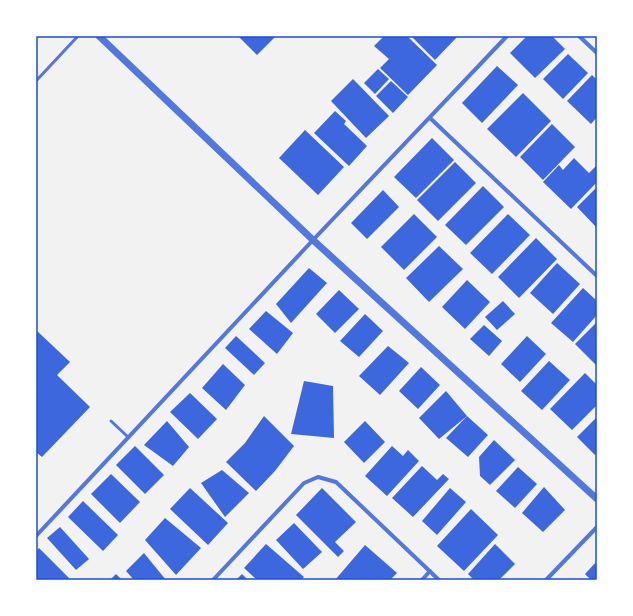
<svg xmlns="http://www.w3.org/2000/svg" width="633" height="616" font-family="'Open Sans',sans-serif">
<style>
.building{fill:#3d67dc}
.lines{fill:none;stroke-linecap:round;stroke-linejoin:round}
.service{stroke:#5277de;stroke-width:3}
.minor{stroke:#5277de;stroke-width:4}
.tertiary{stroke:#5277de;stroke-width:7}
.neatline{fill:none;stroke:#1d4ed8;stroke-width:1.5}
</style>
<rect width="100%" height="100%" fill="#f2f2f2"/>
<g class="building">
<polygon points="238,36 276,36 257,55"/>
<polygon points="384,36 407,36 437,65 408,95 380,68 389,59 374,46"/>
<polygon points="411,36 458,36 435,60"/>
<polygon points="527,36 552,36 565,49 535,78 510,53"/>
<polygon points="568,54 588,73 563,99 543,79"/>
<polygon points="497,66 518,85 482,123 462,103"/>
<polygon points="378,69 389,79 375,94 364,83"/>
<polygon points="592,75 597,80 597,117 591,124 567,101"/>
<polygon points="353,79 389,116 366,138 331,101"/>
<polygon points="391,81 408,97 393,113 376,96"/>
<polygon points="523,93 551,121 516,157 487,129"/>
<polygon points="335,111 346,121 344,124 367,146 349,166 314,133"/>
<polygon points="552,124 575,147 543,180 520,157"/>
<polygon points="305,130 344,167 318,195 279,158"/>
<polygon points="432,138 454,160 416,198 394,177"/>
<polygon points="574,158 589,173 597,165 597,182 571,209 543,182 559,165 563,170"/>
<polygon points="455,162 476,183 438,221 417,200"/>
<polygon points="483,186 504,207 466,245 445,225"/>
<polygon points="597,187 597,228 577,207"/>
<polygon points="383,190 399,207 367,239 351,223"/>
<polygon points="414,214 437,237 404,270 381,247"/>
<polygon points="508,214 530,235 492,274 470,253"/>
<polygon points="536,238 557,259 519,298 498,277"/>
<polygon points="439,246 463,269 429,302 406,278"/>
<polygon points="557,263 580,284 553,314 530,293"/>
<polygon points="309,268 327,283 291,323 276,304"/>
<polygon points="467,280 490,302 465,329 442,307"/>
<polygon points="583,288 597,301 597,315 573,342 551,323"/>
<polygon points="339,290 359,309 335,333 316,314"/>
<polygon points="503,301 515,314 497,330 485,317"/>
<polygon points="266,311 293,333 277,354 249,329"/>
<polygon points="365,314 383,331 359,357 340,341"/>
<polygon points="597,322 597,366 575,344"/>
<polygon points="484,325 502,341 489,356 470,339"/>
<polygon points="36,330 70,362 57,375 90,407 42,457 36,452"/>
<polygon points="236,336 265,363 254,375 225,348"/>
<polygon points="527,336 546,354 520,382 501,364"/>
<polygon points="388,346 409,363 380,395 359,376"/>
<polygon points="549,361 570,380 542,410 521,391"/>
<polygon points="223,364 245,385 226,410 202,388"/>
<polygon points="421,367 440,385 418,409 399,391"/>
<polygon points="585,373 597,385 597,405 572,430 550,409"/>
<polygon points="304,381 333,386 334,438 291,434"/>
<polygon points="446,391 467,416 439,439 419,418"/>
<polygon points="190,393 217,419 198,439 170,412"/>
<polygon points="264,416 294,446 275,471 256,491 226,462 245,443"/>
<polygon points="467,416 488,435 468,457 446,438"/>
<polygon points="597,417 597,453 595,455 577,437"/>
<polygon points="167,421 189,447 173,466 144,445"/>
<polygon points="365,421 385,442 364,463 344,442"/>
<polygon points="494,440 515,460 490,485 480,476 479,457"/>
<polygon points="135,446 164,475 145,494 116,465"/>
<polygon points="392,446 403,456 408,450 419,461 387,496 365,476"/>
<polygon points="422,466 437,480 443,474 449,479 413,517 392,498"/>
<polygon points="518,467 537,484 515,508 496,491"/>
<polygon points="222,470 249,493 225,517 201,483"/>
<polygon points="111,474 140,502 120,523 91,494"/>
<polygon points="544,487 565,510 543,532 522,513"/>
<polygon points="190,488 228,523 208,545 170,509"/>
<polygon points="322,488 356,522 335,542 344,551 338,557 296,515"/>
<polygon points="450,488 466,502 437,535 422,521"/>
<polygon points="83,501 118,535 103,551 68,517"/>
<polygon points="471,509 498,535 464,571 437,546"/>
<polygon points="165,518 201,548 176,575 145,540"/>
<polygon points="294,523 322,552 303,569 276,540"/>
<polygon points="60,527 89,559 76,570 47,538"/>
<polygon points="266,544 304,577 301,580 257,580 244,568"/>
<polygon points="495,544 515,564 499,580 474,580 468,574"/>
<polygon points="365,545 397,573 390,580 335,580"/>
<polygon points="39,548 69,578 67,580 36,580 36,552"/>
<polygon points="144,553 166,580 134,580 126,571"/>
<polygon points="597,561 597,580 591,580 585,574"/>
<polygon points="116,574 122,580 110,580"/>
<polygon points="242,574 248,580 236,580"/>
</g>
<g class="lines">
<g class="service">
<polyline points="36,81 78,36"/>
<polyline points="111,421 128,437"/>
</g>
<g class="minor">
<polyline points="579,36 597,53"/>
<polyline points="430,118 597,276"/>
<polyline points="36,536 313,240 507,36"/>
<polyline points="213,580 304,483 318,477 336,482 439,580"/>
<polyline points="422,580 430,571"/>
<polyline points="546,580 597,527"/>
</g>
<polyline class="tertiary" points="99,36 313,240 597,499"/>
</g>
<rect width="633" height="616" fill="none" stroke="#ffffff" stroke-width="74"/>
<rect x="37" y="37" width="559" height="542" class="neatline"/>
</svg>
